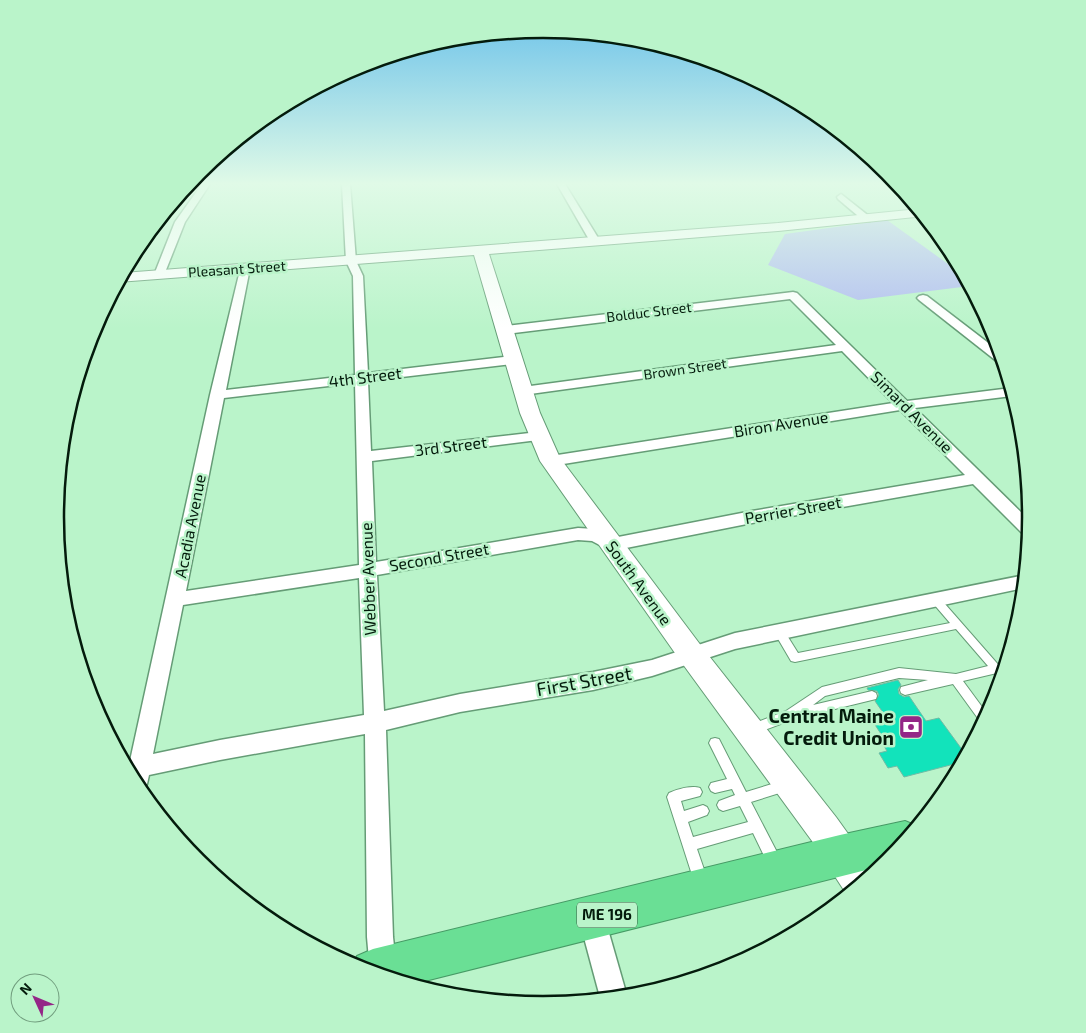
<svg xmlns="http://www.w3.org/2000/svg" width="1086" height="1033" font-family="'Exo 2',sans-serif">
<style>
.green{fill:#b3bff1}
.building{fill:#12e3bb;stroke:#70bba5}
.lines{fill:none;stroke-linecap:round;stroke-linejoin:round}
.lane-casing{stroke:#659c76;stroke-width:2}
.street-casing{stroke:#659c76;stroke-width:3}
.secondary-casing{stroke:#659c76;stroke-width:2}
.highway-casing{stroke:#469a65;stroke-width:2}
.lane{fill:#fff;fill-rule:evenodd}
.street{fill:#fff;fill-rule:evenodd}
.secondary{fill:#fff;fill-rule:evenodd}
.highway{fill:#6adf95;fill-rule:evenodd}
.labels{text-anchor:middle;stroke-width:5;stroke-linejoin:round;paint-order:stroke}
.far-street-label{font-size:14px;fill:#041b0c;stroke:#baf4ca}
.shield{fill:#baf4ca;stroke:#3b5c45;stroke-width:1}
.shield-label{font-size:15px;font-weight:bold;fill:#041b0c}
.street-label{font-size:16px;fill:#041b0c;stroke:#baf4ca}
.near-street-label{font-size:19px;fill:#041b0c;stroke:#baf4ca}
.near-poi-label{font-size:19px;font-weight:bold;fill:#041b0c;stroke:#baf4ca;text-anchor:end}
.rim{fill:none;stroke:#041b0c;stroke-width:2.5}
</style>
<rect width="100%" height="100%" fill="#baf4ca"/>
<polygon class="green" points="887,220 966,277 970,286 858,300 768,265 785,234"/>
<polygon class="building" points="898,680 901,685 898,689 899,694 904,697 909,696 926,721 939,718 966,755 962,762 904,777 897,766 888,768 879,753 887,751 877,735 881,734 870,717 884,714 875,701 879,695 877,691 868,690 867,688"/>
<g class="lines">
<defs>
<g id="lane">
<polygon points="935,595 938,596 1002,669 1001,672 997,673 963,681 988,715 982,724 953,684 905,695 901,693 900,690 901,687 928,680 899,678 825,696 813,705 872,691 876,693 877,696 876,699 794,719 754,734 750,733 748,729 750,725 786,711 822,687 899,668 956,674 988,666 956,629 795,662 791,661 774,632 775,629 779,628 783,629 798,653 950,623 932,602 930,599 932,596"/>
<path d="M715,738l4,1 27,53 39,-12 4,2 2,4 -2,4 -38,12 28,54 1,5 -1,5 -5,1 -5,-1 -16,-33 -56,16 11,32 -2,5 -5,2 -5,-2 -2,-5 -27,-84 2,-4c8,-4 23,-8 31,-5l2,4 -2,4 -19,5 3,10 19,-6 4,2 2,4 -2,4 -19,7 5,15 55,-15 -8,-16 -17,5 -4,-2 -2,-4 2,-4 16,-6 -3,-6 -17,4 -4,-2 -2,-4 2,-4 16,-4 -18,-36 2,-4z"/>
</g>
<g id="street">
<polygon points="202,184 210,184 185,222 164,275 163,277 155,277 154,275 175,222"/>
<path d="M342,184h8l6,77 7,15 5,97 145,-17 6,4 -6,4 -145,17 3,70 167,-19 5,1 2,3 -2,3 -5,1 -166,21 4,101 202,-34 17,1 18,9 139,-27 213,-36 -65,-65 -349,56 -5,-2 -2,-3 2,-3 5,-2 342,-53 -51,-52 -319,44 -7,-4 7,-4 313,-42 -46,-46 -285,35 -6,-4 6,-4 288,-34 4,1 110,108 104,-13 3,8h-2l-97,12 115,113 -1,15 -6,-2 -50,-50 -221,39 -141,28 -19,-10 -14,-1 -201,35 7,136 76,-17 133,-22 59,-12 83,-27 290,-58 -1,13 -289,61 -83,27 -59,14 -133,22 -74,18 7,207 4,38 -1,4 -26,-8 -3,-34 -2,-203 -145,26 -71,15 -2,9 -5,8 -14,-22 82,-375 31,-129 4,-1 5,3 -24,122 129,-15 -2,-99 -7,-15zM355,383l4,182 -173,26 38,-193zM359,578l5,137 -144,25 -67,14 30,-149z"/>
<polygon points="557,184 565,184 600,241 599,243 591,243"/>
<polygon points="841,194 870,217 870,221 864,221 838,199 837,197"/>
<polygon points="923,295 927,296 1000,352 1004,364 999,363 919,300 917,298 919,296"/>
<polygon points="592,906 601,910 605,919 627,996 601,999 600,997 579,919 583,910"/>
</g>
<polygon id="secondary" points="919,209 925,216 778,231 489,254 540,413 560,458 702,647 836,817 874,870 875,872 847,895 812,841 682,663 540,461 520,413 474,255 118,282 123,273 778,223"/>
<polygon id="highway" points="905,821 917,826 882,866 413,984 353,965 357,956 373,949 840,835"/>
</defs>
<use href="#lane" class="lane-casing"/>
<use href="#street" class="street-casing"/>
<use href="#secondary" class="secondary-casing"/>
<use href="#highway" class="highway-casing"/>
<use href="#lane" class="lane"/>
<use href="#street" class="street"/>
<use href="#secondary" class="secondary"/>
<use href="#highway" class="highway"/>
</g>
<linearGradient id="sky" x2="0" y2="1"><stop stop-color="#65bfea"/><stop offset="0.56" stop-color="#e0fae7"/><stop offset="1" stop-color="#e0fae7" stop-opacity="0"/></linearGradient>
<rect width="1086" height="328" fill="url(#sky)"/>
<defs>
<symbol id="bank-square" viewBox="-11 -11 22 22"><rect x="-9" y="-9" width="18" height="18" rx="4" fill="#942687" stroke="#baf4ca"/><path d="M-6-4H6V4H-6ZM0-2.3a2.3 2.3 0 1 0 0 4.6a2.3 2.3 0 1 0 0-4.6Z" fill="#fff"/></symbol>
</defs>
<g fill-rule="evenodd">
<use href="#bank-square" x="897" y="713" width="28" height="28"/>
</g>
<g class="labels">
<g class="far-street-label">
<text transform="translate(237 269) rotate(-4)" y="5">Pleasant Street</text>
<text transform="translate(649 312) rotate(-7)" y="5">Bolduc Street</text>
<text transform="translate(685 369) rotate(-8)" y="5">Brown Street</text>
</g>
<rect class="shield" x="577" y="902.5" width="60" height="25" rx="4"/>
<g class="shield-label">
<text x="607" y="920">ME 196</text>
</g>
<g class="street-label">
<text transform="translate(365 377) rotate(-7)" y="6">4th Street</text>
<text transform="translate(912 412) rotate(45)" y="6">Simard Avenue</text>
<text transform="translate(781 424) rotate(-9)" y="6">Biron Avenue</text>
<text transform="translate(451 446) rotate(-7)" y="6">3rd Street</text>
<text transform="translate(793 510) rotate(-10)" y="6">Perrier Street</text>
<text transform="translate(190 526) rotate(-79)" y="6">Acadia Avenue</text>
<text transform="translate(439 557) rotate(-10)" y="6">Second Street</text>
<text transform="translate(368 579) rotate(-92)" y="6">Webber Avenue</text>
<text transform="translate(639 583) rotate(54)" y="6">South Avenue</text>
</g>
<g class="near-street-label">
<text transform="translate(584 681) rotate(-10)" y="7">First Street</text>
</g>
<g class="near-poi-label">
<text x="894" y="723">Central Maine<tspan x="894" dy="22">Credit Union</tspan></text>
</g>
</g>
<path d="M0 0H1086V1033H0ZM64 517a479 479 0 1 1 958 0a479 479 0 1 1-958 0Z" fill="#baf4ca" fill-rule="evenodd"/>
<path class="rim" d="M64 517a479 479 0 1 1 958 0a479 479 0 1 1-958 0Z"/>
<g transform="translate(35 998) rotate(314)"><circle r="24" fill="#baf4ca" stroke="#719d7e"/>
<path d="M0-4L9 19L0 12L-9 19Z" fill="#942687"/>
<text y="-8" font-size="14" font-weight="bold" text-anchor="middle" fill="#041b0c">N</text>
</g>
</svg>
